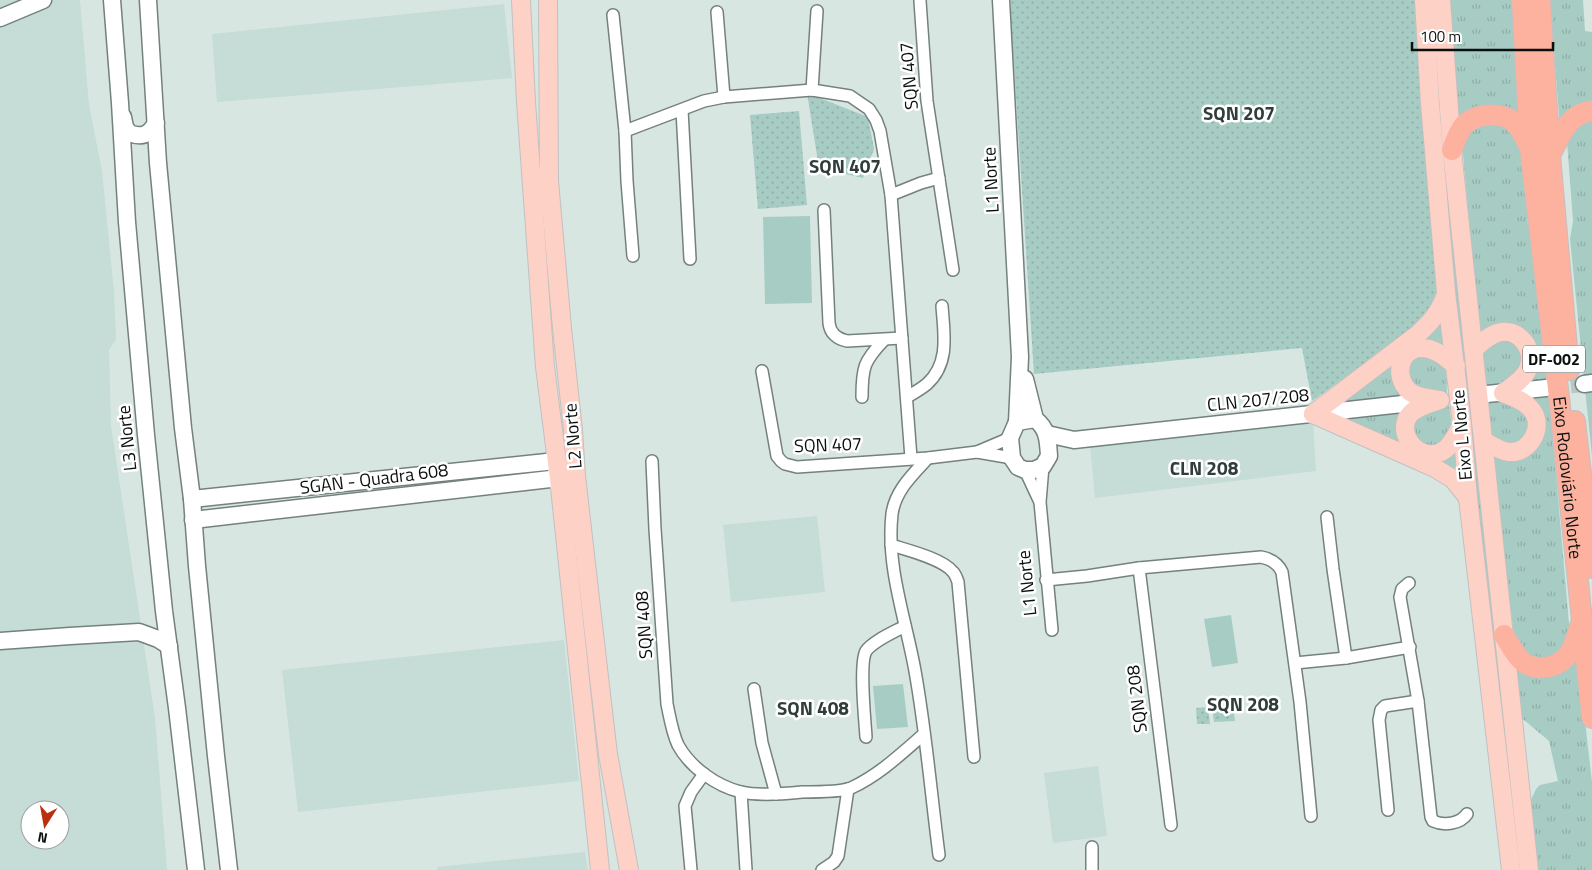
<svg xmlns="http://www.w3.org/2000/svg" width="1592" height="870" font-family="'Titillium Web',sans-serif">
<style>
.built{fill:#c5dcd7;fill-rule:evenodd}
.grass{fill:url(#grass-tufts)}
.park{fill:url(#park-dots)}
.garden{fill:#a7ccc3}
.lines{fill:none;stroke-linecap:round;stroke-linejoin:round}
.secondary-tunnel{stroke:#b9c6c2;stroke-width:16;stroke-dasharray:16 8;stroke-linecap:butt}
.street-casing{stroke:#74817e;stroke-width:14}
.secondary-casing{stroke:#74817e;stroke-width:19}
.primary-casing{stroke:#c0c1c1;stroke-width:20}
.highway-casing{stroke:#c0c1c1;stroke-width:22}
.street{stroke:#fff;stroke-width:11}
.secondary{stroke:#fff;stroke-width:16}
.primary{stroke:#fed1c6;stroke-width:18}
.highway{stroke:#fdb2a0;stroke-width:20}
.labels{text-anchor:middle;stroke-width:5;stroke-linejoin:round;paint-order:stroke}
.shield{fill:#fff;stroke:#545857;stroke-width:1}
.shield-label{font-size:16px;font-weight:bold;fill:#0b100f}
.street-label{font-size:18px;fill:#0b100f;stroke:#fff}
.neighbourhood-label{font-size:19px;font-weight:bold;fill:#313d3a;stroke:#fff}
</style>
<defs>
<pattern id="grass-tufts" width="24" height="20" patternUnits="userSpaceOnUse" patternTransform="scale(1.25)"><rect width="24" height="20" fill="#a7ccc3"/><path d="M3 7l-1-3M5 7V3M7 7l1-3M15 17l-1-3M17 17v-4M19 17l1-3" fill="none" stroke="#8eaea6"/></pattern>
<pattern id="park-dots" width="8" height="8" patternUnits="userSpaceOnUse" patternTransform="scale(1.25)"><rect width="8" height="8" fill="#a7ccc3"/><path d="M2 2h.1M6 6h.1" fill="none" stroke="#8eaea6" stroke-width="1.8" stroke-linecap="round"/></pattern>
</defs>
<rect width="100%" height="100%" fill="#d8e6e2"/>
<g class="built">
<path d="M0,0h80l9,105 13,66 12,121 2,47 -7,11 2,76 44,292 12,152h-167zM30,810h30v30h-30z"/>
<polygon points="504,4 512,78 217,102 212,34"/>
<polygon points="1313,422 1316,471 1095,498 1090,444"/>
<polygon points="817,516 825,592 731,602 723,525"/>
<polygon points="564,640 579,781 298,812 282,670"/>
<polygon points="1098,766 1107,836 1053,843 1044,773"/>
<polygon points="585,852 588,870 437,870 437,867"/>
</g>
<g class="grass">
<polygon points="1430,0 1435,0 1524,870 1517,870 1444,206"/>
<polygon points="1447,0 1515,0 1522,120 1456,127"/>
<polygon points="1550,0 1583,0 1585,31 1592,32 1592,107 1560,128"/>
<polygon points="1592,118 1592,377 1584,378 1570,239 1573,221 1567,142 1572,130"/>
<polygon points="1506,121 1522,148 1528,227 1535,243 1549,382 1518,386 1526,339 1480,341 1462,143 1471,125"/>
<polygon points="1442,313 1451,357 1405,352 1411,398 1328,407"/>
<path d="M1510,338l16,18 -12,23 -28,9c-1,-11 -8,-33 1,-43 5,-4 16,-5 23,-7z"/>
<polygon points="1422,351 1446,368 1447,393 1420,393 1403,368"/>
<polygon points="1592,388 1592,456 1585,389"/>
<polygon points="1549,394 1570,635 1562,654 1532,660 1514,637 1492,449 1535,445 1523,398"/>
<polygon points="1487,400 1516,404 1534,423 1516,448 1494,439 1490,428"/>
<polygon points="1449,405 1452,426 1447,443 1424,450 1410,428 1420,413"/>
<polygon points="1412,408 1415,453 1455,444 1464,488 1331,417"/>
<polygon points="1577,651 1592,782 1592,870 1534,870 1527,808 1536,789 1540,785 1558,781 1549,741 1518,715 1511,656 1521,666"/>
</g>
<g class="park">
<polygon points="1011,0 1421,0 1444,308 1312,401 1302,348 1034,374 1011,21"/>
<polygon points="807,93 868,117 874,149 863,178 819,168"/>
<polygon points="799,111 807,205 758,209 750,115"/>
<polygon points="1232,697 1235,721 1214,722 1211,700"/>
<polygon points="1208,707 1210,724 1197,724 1196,708"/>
</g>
<g class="garden">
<polygon points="810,216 812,303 765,304 763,217"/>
<polygon points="1231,615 1238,663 1212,667 1204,619"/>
<polygon points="903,684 908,727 877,729 873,686"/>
</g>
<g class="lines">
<polyline class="secondary-tunnel" points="1547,388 1584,384"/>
<defs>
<g id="street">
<polyline points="920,1 927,101 953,270"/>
<polyline points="717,12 724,97"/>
<polyline points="613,15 625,131 627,181 633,256"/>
<polyline points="812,90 817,11"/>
<polyline points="682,110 690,259"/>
<polyline points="625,131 704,101 724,97 812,90 850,96 869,109 876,120 880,131 891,195 911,458"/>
<polyline points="891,195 921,183 939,178"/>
<path d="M824,210l5,113c1,10 8,16 18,18l55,-3"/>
<polyline points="762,371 777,456 781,461 785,464 797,467 928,458 977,452 1012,458"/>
<path d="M862,397c0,-30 2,-36 22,-57"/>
<path d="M907,397c7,-4 14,-8 20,-13 23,-21 17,-50 15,-78"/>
<polyline points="977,452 1010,438"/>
<path d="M928,458c-15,16 -33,33 -36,56 -6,53 14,106 23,157 11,61 16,123 24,184"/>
<path d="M652,461l3,68 12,175c3,14 5,28 11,41 12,22 38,41 63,47 18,4 42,2 61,0 12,0 39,0 49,-4 28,-13 50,-34 73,-54"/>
<polyline points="1043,466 1040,502 1052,630"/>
<polyline points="1025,470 1039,500"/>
<polyline points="1327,517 1333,569 1346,658"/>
<path d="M891,545c16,5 52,14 62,27 2,2 4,7 5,10l16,175"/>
<polyline points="1139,568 1171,825"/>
<path d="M1046,580l41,-4 52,-8 122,-11c10,2 17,6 21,15l18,130 11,114"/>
<path d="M1409,583l-7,6 -2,8 18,104 13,116 2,4c11,5 27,3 34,-7"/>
<polyline points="1295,663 1346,658 1410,647"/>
<polyline points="754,689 762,743 776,794"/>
<path d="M866,737c-1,-16 -7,-74 0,-86 7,-10 28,-19 39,-25"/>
<polyline points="741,792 746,870"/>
<polyline points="1388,810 1379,720 1381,710 1385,706 1418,701"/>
<polyline points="1092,847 1092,870"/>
<polyline points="691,870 685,806 691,792 704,774"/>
<polyline points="822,870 834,862 838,856 848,789"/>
</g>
<g id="secondary">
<polyline points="112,0 120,103 127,222 146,435 164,611 177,708 196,870"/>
<polyline points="148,0 158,163 183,428 192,499 197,566 216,756 229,870"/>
<polyline points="1001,0 1020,357 1017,422"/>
<polyline points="0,18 43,0"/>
<path d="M123,117l2,10 4,6c13,5 20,2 27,-10"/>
<polyline points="1025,379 1035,419"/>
<polyline points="1584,384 1592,383"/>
<polyline points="1487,394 1546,388"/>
<path d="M1035,419c13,10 13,22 14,37l-6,10 -9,4h-9l-7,-3 -6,-9 -2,-20 7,-16z"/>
<polyline points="1047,434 1074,440 1430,401"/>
<polyline points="192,499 556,461"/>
<polyline points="193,520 559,478"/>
<polyline points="0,641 70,636 139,632 158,639 169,646"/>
</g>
<g id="primary">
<polyline points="521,0 526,102 545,367 559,478 600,870"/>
<polyline points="548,0 549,181 562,328 573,430 576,476 600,686 608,754 629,870"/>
<polyline points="1424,0 1430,104 1446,292 1462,424 1468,498 1511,870"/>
<polyline points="1441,0 1452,150 1529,870"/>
<path d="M1474,349c7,-6 14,-13 23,-16 21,-7 39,16 31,36 -4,10 -17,18 -25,24 9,4 20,7 27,15 16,16 1,46 -21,44 -9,-1 -18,-7 -25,-11"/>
<path d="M1439,400c-9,-2 -22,-2 -30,-9 -15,-13 -11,-43 13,-43 13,0 24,10 34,18"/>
<path d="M1440,400c-10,3 -21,6 -29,13 -18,19 8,50 30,39 11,-5 16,-19 21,-28"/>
<path d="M1313,414l104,-79c15,-14 22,-22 29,-41"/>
<polyline points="1313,414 1435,468 1453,479 1468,498"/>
</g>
<g id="highway">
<path id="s1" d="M1522,0l8,148 30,258 32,312"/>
<polyline points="1540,0 1550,155 1569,370"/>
<path d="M1452,150c3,-9 6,-18 12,-25 12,-12 38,-14 51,-2 6,6 10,16 14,23"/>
<path d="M1550,155c10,-18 18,-42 42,-44"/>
<polyline points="1575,421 1592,568"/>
<path d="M1504,635c5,8 10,19 18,26 15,12 38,7 48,-9 5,-8 7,-17 10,-26"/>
</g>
</defs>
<use href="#street" class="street-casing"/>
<use href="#secondary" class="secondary-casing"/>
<use href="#primary" class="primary-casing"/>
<use href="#highway" class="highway-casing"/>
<use href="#street" class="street"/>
<use href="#secondary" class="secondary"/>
<use href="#primary" class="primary"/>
<use href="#highway" class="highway"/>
</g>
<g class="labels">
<rect class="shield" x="1523" y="345.5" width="62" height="27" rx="4"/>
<g class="shield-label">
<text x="1554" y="365">DF-002</text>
</g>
<g class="street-label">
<text transform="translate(909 76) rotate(-95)" y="6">SQN 407</text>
<text transform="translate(991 180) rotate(-93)" y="6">L1 Norte</text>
<text transform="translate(1258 400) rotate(-6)" y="6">CLN 207/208</text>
<text transform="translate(1462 435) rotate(-95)" y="6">Eixo L Norte</text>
<text transform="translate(573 436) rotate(-95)" y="6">L2 Norte</text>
<text transform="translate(127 438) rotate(-96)" y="6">L3 Norte</text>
<text transform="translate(828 445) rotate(-2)" y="6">SQN 407</text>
<text dy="6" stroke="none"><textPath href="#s1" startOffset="480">Eixo Rodoviário Norte</textPath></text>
<text transform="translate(374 479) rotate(-7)" y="6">SGAN - Quadra 608</text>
<text transform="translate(1027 583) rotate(-96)" y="6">L1 Norte</text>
<text transform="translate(644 625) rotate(-94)" y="6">SQN 408</text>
<text transform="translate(1137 699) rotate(-97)" y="6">SQN 208</text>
</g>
<g class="neighbourhood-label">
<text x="1239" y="120">SQN 207</text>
<text x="845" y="173">SQN 407</text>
<text x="1204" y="475">CLN 208</text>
<text x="1243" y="711">SQN 208</text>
<text x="813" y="715">SQN 408</text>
</g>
</g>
<g transform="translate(45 825) rotate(191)"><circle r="24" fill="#ffffff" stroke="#9d9f9f"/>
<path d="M0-4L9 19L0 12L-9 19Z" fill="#ba2f0e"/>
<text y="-8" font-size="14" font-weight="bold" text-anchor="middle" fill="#0b100f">N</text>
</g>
<path d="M1412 42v8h141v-8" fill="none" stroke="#0b100f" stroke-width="2.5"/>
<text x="1420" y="42" font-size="15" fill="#0b100f" stroke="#ffffff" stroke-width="4" paint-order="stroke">100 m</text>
</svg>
